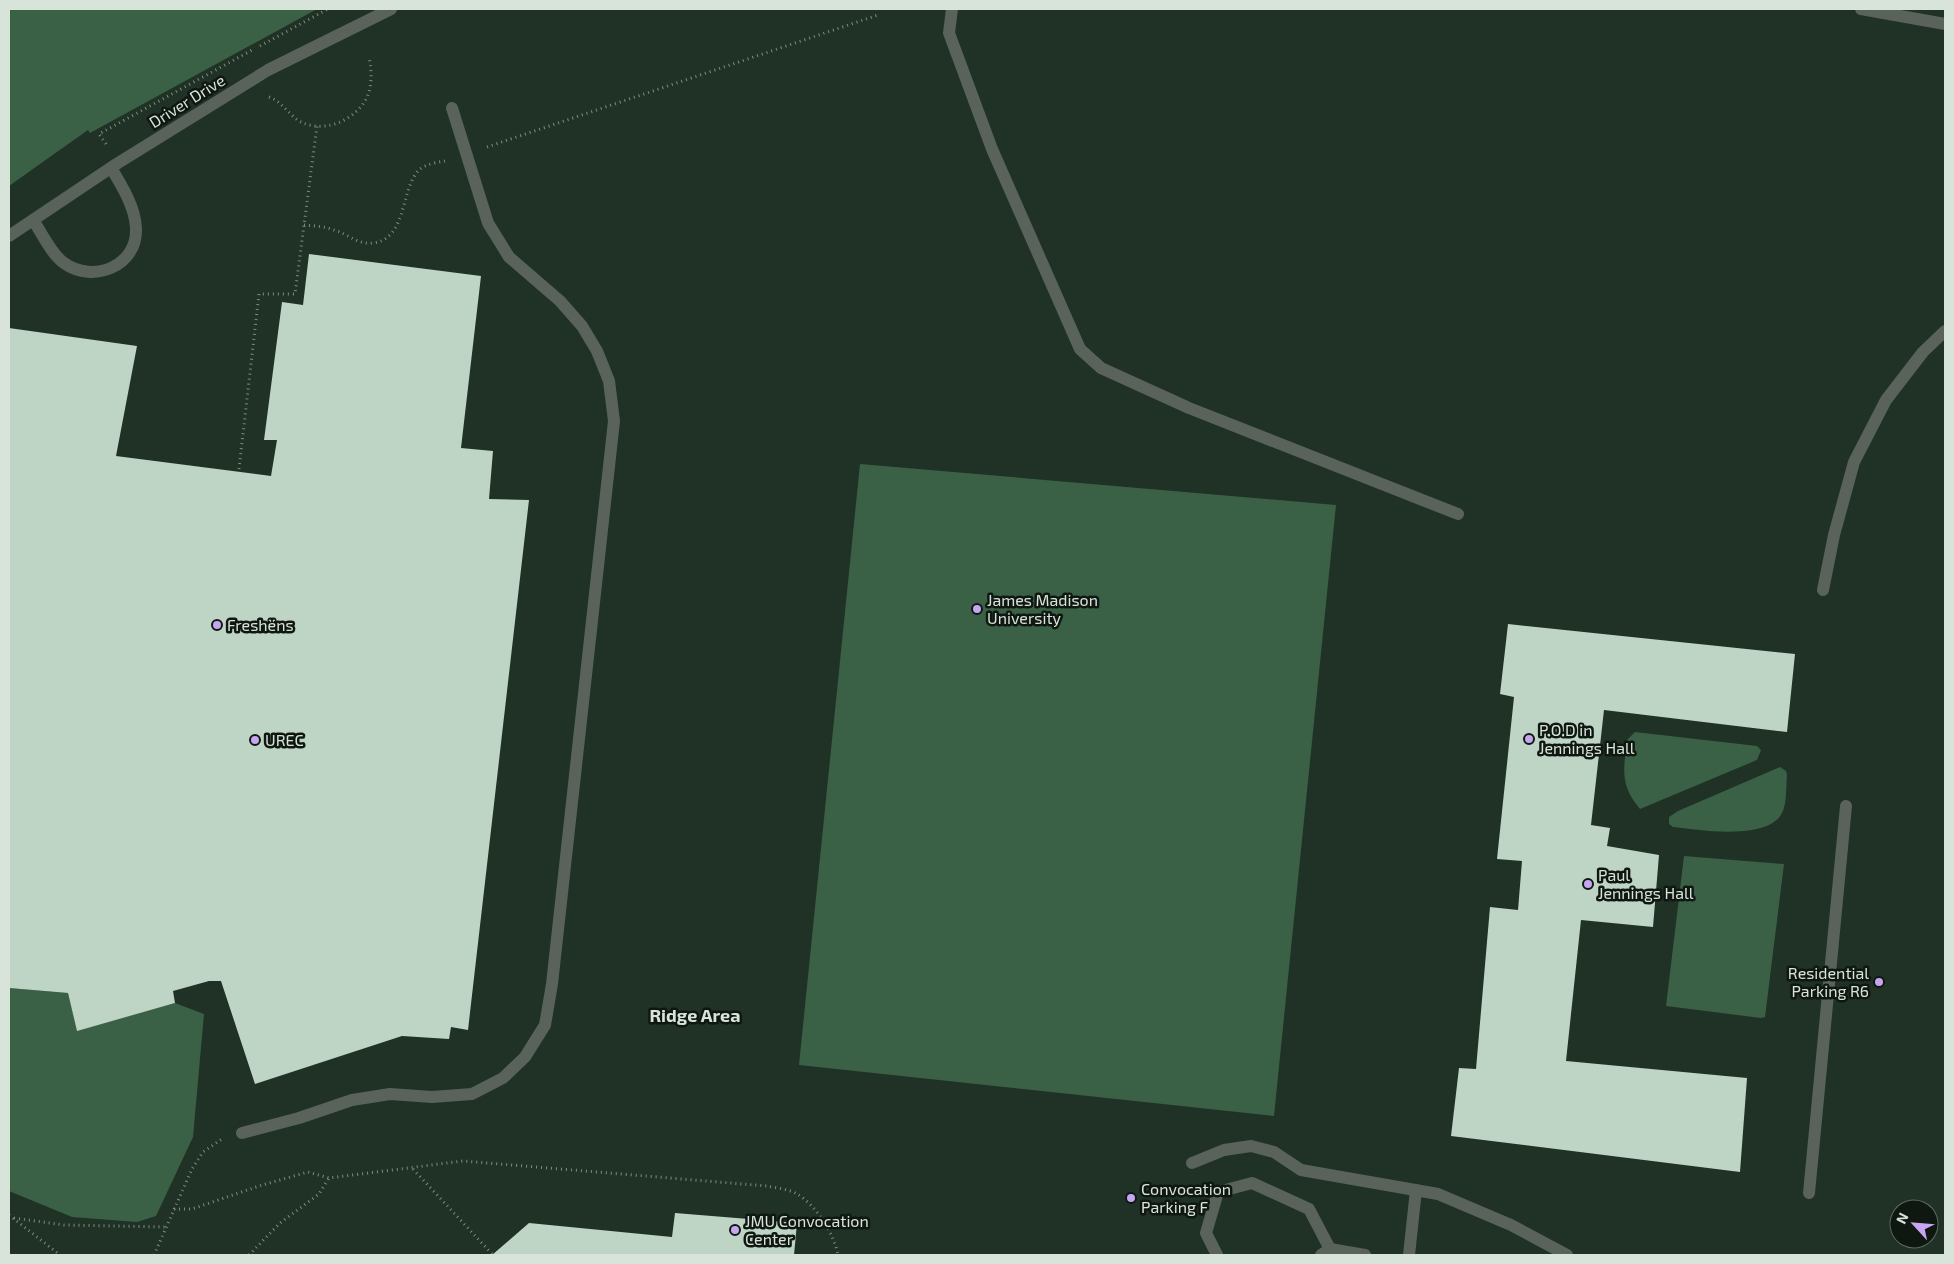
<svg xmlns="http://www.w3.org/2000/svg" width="1954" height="1264" font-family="'Exo 2',sans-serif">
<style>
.green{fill:#3a6046}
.building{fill:#bed4c4}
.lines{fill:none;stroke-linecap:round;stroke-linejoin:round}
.path{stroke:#7e8c82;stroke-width:3;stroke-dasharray:1 4;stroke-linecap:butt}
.service{stroke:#59625b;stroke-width:12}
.minor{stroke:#59625b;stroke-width:12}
.poi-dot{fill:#c6a6f0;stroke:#0f1711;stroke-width:2}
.labels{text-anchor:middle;stroke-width:5;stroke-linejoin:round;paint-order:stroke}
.street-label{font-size:16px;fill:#d8e3da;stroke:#0f1711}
.poi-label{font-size:16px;fill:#d8e3da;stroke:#0f1711;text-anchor:start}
.neighbourhood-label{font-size:18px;font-weight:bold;fill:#d8e3da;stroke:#0f1711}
</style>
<rect width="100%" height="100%" fill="#203125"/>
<g class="green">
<polygon points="9,9 317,9 90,133 88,130 9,186"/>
<polygon points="860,464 1336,505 1274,1116 799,1065"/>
<path d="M1635,732l122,14 4,4 -4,10 -117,49c-21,-25 -16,-40 -13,-69z"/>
<path d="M1780,767l6,4 1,4c-1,11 0,28 -5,38 -14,28 -84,17 -109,14l-4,-3v-7l9,-6z"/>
<polygon points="1684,856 1784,864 1765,1017 1761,1018 1666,1006"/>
<polygon points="9,988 68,993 77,1030 175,1003 204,1014 193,1137 156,1216 137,1222 72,1217 9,1191"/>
</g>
<g class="building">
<polygon points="309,254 481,276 461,448 493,451 489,499 529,500 468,1030 451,1027 449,1039 402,1036 255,1084 221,981 209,981 173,991 175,1003 77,1031 68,993 9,988 9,328 137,346 116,456 271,476 277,440 264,440 282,302 303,305"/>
<polygon points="1508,624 1795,654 1787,732 1604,710 1591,825 1610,828 1607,846 1659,855 1653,927 1581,920 1566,1061 1747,1078 1740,1172 1451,1136 1459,1068 1476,1069 1490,907 1518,910 1522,861 1497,859 1514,697 1500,694"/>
<polygon points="675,1213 797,1223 794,1255 492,1255 529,1223 672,1237"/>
</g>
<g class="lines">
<g class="path">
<polyline points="260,46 328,9"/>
<path d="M269,97c15,5 22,23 37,27 26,9 59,-10 64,-36 2,-11 1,-21 -1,-31"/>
<polyline points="106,144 99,134 254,49"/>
<polyline points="487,147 878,15"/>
<path d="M304,225c10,1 20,1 30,5 14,4 24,15 39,13 35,-4 27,-56 47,-74 7,-5 17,-7 25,-8"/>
<polyline points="239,469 259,294 295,294 317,126"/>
<polyline points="413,1169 493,1255"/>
<path d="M174,1209h18l67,-23 49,-14 21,6 134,-17 304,25c9,2 22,3 30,8 19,11 37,40 41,61"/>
<polyline points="9,1215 60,1255"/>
<polyline points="14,1218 64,1225 166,1227"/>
<polyline points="154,1255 192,1169 203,1152 222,1139"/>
<polyline points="249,1255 280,1223 319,1194 329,1178"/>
</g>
<g class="service">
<polyline points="952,9 949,33 992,149 1080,349 1101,368 1189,408 1458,514"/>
<path d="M33,220c9,13 18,34 31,43 29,21 74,3 72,-35 -1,-21 -14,-42 -25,-60"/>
<polyline points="1823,590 1834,535 1854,462 1886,400 1923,352 1945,331"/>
<polyline points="242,1133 299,1118 352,1100 390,1094 432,1097 472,1094 503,1078 525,1057 545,1025 552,984 614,421 609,381 597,351 582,326 560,301 509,257 488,223 452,108"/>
<polyline points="1192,1163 1224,1150 1251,1146 1274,1152 1301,1170 1438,1194 1511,1225 1567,1255"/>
<polyline points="1809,1193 1846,806"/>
<polyline points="1217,1255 1206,1233 1218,1192 1252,1183 1309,1209 1330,1249"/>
<polyline points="1321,1255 1330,1249 1365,1255"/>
<polyline points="1409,1255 1416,1190"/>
</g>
<g class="minor">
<polyline points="1861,9 1945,24"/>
<polyline points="9,236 118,163 268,70 391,9"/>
</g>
</g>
<g class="poi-dot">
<circle cx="977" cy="609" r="5"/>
<circle cx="217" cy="625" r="5"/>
<circle cx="1529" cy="739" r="5"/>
<circle cx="255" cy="740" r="5"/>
<circle cx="1588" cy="884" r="5"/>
<circle cx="1879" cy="982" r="5"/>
<circle cx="1131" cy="1198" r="5"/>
<circle cx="735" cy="1230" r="5"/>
</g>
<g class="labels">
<g class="street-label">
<text transform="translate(187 101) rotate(-32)" y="6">Driver Drive</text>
</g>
<g class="poi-label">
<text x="987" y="606">James Madison<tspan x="987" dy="18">University</tspan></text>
<text x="227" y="631">Freshëns</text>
<text x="1539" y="736">P.O.D in<tspan x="1539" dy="18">Jennings Hall</tspan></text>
<text x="265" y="746">UREC</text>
<text x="1598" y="881">Paul<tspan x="1598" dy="18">Jennings Hall</tspan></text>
<text x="1869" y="979" text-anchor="end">Residential<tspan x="1869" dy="18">Parking R6</tspan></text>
<text x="1141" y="1195">Convocation<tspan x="1141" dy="18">Parking F</tspan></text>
<text x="745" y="1227">JMU Convocation<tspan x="745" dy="18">Center</tspan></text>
</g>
<g class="neighbourhood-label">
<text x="695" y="1022">Ridge Area</text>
</g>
</g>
<rect width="1954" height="1264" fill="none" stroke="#d8e3da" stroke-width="20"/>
<g transform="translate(1914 1224) rotate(296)"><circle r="24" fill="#0f1711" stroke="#5f6961"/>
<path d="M0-4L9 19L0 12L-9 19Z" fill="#c6a6f0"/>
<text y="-8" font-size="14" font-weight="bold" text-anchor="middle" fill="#d8e3da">N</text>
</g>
</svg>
